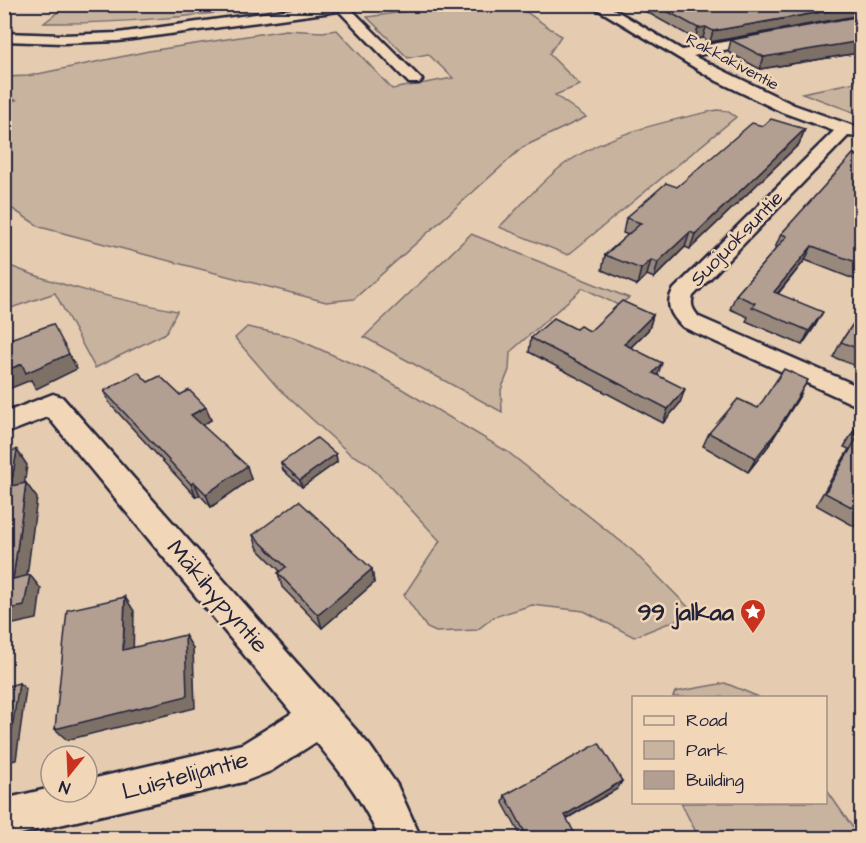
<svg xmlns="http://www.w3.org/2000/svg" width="866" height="843" font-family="'Architects Daughter',sans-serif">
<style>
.green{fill:#c8b39f;stroke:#756a6d;stroke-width:1.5}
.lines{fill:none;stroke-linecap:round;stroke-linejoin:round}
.stream{fill:#6b6367;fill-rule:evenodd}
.minor-casing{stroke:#22223b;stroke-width:5}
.minor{fill:#f1d7b8;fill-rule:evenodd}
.wall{fill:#99897d;stroke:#22223b;stroke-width:1.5}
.shaded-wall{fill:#7d6f66;stroke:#22223b;stroke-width:1.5}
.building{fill:#b29f91;stroke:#22223b;stroke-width:1.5}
.labels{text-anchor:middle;stroke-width:5;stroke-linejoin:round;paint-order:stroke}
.far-street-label{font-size:16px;fill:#22223b;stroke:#f1d7b8}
.street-label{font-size:20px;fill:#22223b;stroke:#f1d7b8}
.near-street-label{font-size:24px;fill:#22223b;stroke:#f1d7b8}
.near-poi-label{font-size:24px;font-weight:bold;fill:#22223b;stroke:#f1d7b8;text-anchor:end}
</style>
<rect width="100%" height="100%" fill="#e5ccb0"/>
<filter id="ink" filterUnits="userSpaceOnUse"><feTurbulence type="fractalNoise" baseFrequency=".0167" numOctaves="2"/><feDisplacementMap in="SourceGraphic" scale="12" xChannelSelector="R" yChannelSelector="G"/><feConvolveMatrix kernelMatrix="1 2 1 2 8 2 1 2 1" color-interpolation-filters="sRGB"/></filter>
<g filter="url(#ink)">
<g class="green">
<path d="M67,5l1,-1 216,1c-80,10 -159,19 -240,18z"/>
<polygon points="453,5 516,5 561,36 549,54 580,85 555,95 586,117 523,147 354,299 326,302 40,227 5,204 5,128 9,126 5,124 5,103 16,100 5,97 5,77 28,76 149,51 286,30 322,32 337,30 392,89 453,78 428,54 408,58 367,17"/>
<polygon points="861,81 861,115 802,93"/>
<path d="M717,110l10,1 9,6 -168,138 -69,-28c20,-19 45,-49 67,-64 46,-31 98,-41 151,-53z"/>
<polygon points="471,234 629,298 618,305 583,288 510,352 509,370 501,390 502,412 364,337"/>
<path d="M5,264c56,23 113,35 172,47l-11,22 -71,35 -40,-75 -50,17z"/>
<polygon points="247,327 290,336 380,376 508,452 633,551 694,613 634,637 584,611 532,605 494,617 477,630 436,632 427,628 404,595 440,541 368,463 350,454 278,388 235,338"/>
<polygon points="725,683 759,697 673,697 675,692"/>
<polygon points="826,789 860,838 699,838 681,803 826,802"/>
</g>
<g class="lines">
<polygon class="stream" points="236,4 245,4 216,12 214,11"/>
<defs>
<g id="minor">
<polygon points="329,4 366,4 351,9 422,80 419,83 409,83 339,11 118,41 63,43 4,41 4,33 63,35 118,33"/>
<path d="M589,4h16l77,46 84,-16 5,1 2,3 -2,3 -78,15 101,49 68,24v8l-14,-1 -155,160c-3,9 0,14 6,21l163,71v20l-179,-81c-12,-11 -19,-23 -9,-38l160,-158 -52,-19 -65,-31z"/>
<path d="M53,394l9,3 308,349 27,39 24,53h-42c-15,-36 -38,-66 -63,-96l-45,29 -28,11 -239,56v-39l47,-11v4h36v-12l155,-36 50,-31 -244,-296 -44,17v-21z"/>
</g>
</defs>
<use href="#minor" class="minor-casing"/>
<use href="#minor" class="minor"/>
</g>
<g class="wall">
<polygon points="632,4 861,4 861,15 710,42 703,38 695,39"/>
<polygon points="731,40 861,48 860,48 858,53 760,69 728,52"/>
<polygon points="763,126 805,129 799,144 690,249 685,247 654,278 647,275 637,285 602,270 605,255 628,235 623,233 626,218 677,187"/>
<polygon points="861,151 861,282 805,260 778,294 815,326 802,345 746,321 748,317 730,309 736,295 776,249 775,248 781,234"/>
<polygon points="861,312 861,368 833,357 841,342"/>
<polygon points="653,315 649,329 630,348 658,375 680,403 663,423 529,352 531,338 576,329 590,331"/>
<polygon points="148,382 180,395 211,420 202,425 251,479 211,507 200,495 196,497 110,404 104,391"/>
<polygon points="801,394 769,445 748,472 703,446 709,433 758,408"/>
<polygon points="861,418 861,530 816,505 849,449 844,447"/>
<polygon points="336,454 337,462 302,487 283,470 281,463"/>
<polygon points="253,535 372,569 374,583 322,628 282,587 278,573 280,571 258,549"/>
<polygon points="622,781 617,789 566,819 577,838 522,838 503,803 505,795"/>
</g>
<g class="shaded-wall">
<polygon points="861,5 861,15 710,42 713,31"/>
<polygon points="706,27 703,38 695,39 698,28"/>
<polygon points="861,37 861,48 860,48 858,53 760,69 764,57"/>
<polygon points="805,129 799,144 690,249 695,234"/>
<polygon points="690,232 685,247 654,278 658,262"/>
<polygon points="812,246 805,260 767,306 774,292"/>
<polygon points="651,260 647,275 637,285 641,269"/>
<polygon points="823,312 815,326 802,345 809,331"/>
<polygon points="653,315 649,329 620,358 624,344"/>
<polygon points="69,354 77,369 36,389 31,380 4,391 4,371 22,364"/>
<polygon points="662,363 657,377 653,373"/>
<polygon points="808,380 769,445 748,472 756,458"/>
<polygon points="685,389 680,403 663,423 668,409"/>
<polygon points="206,407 211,420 197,429 191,415"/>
<polygon points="17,450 27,465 22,501 11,486"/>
<polygon points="336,454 337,462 302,487 300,480"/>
<polygon points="247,466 251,479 211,507 206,494"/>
<polygon points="194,482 200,495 196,497 191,484"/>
<polygon points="26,483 37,498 25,592 13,579"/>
<polygon points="372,569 374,583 322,628 318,615"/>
<polygon points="30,575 41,589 37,619 4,626 4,610"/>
<polygon points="125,597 134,611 133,662 123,650"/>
<polygon points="185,635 193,648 195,708 67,740 55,729"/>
<polygon points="19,683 26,689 16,760 4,763 4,756"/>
<polygon points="622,781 617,789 560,822 565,815"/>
</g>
<g class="building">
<polygon points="654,4 861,4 861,5 713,31 706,27 698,28"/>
<polygon points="861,16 861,37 857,38 861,40 861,41 764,57 731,40"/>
<polygon points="771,119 805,129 695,234 690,232 658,262 651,260 641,269 605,255 641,223 626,218 666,183 677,187 752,123 763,126"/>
<polygon points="861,151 861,264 812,246 774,292 823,312 809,331 752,307 755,303 736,295 787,236 781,234 853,154 858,156"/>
<polygon points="622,301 653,315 624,344 662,363 653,373 685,389 668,409 531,338 554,318 576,329 580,326 590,331"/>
<polygon points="861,312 861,350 841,342"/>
<polygon points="53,324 69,354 26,373 22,364 4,371 4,341"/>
<polygon points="784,369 808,380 777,431 756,458 709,433 738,399 758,408"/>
<polygon points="138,372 148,382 160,376 180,395 189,390 206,407 191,415 247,466 206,494 194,482 191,484 104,391"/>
<polygon points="861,420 861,512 825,493 858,436 853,434"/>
<polygon points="317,438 336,454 300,480 281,463"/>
<polygon points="17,450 11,486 26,483 13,579 30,575 24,606 4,610 4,452"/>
<polygon points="299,501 372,569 318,615 278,573 286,567 253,535"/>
<polygon points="125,597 123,650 185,635 187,696 55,729 67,610"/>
<polygon points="19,683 8,755 4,756 4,687"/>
<polygon points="599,743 622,781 565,815 577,838 528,838 505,795"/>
</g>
</g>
<defs>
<symbol id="sight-pin" viewBox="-11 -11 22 30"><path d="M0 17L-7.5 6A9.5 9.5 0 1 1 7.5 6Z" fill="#c8321e" stroke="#f1d7b8"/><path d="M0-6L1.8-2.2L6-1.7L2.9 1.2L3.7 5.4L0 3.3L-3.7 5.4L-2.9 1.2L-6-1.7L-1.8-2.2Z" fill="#fff"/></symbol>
</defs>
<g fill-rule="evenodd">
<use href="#sight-pin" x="738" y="597" width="30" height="40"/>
</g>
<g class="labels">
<g class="far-street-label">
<text transform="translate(733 61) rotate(28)" y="6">Rakkakiventie</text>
</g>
<g class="street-label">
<text transform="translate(736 238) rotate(-46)" y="7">Suojuoksuntie</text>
</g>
<g class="near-street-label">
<text transform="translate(218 596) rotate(49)" y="8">Mäkihypyntie</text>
<text transform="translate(185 775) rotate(-15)" y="8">Luistelijantie</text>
</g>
<g class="near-poi-label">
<text x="734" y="620">99 jalkaa</text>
</g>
</g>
<rect width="866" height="843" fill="none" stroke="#f1d7b8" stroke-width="24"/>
<rect x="12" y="12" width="842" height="819" fill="none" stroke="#22223b" stroke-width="2" filter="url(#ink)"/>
<rect x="632" y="696" width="195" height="108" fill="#f1d7b8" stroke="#9e8f86" stroke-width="1.5"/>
<rect x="644" y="716" width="30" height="9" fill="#f1d7b8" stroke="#9e8f86" stroke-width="1.5"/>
<text x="686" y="726" font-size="18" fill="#22223b">Road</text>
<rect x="644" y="741" width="30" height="18" fill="#c8b39f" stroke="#9e8f86" stroke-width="1.5"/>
<text x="686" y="756" font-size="18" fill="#22223b">Park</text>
<rect x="644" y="771" width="30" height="18" fill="#b29f91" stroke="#9e8f86" stroke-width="1.5"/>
<text x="686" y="786" font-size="18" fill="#22223b">Building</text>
<g transform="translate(69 774) rotate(198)"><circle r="28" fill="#f1d7b8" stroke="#9e8f86" stroke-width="1.5"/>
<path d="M0-4.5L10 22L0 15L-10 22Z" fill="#c8321e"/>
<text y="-9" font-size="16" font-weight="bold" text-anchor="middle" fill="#22223b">N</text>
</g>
</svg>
